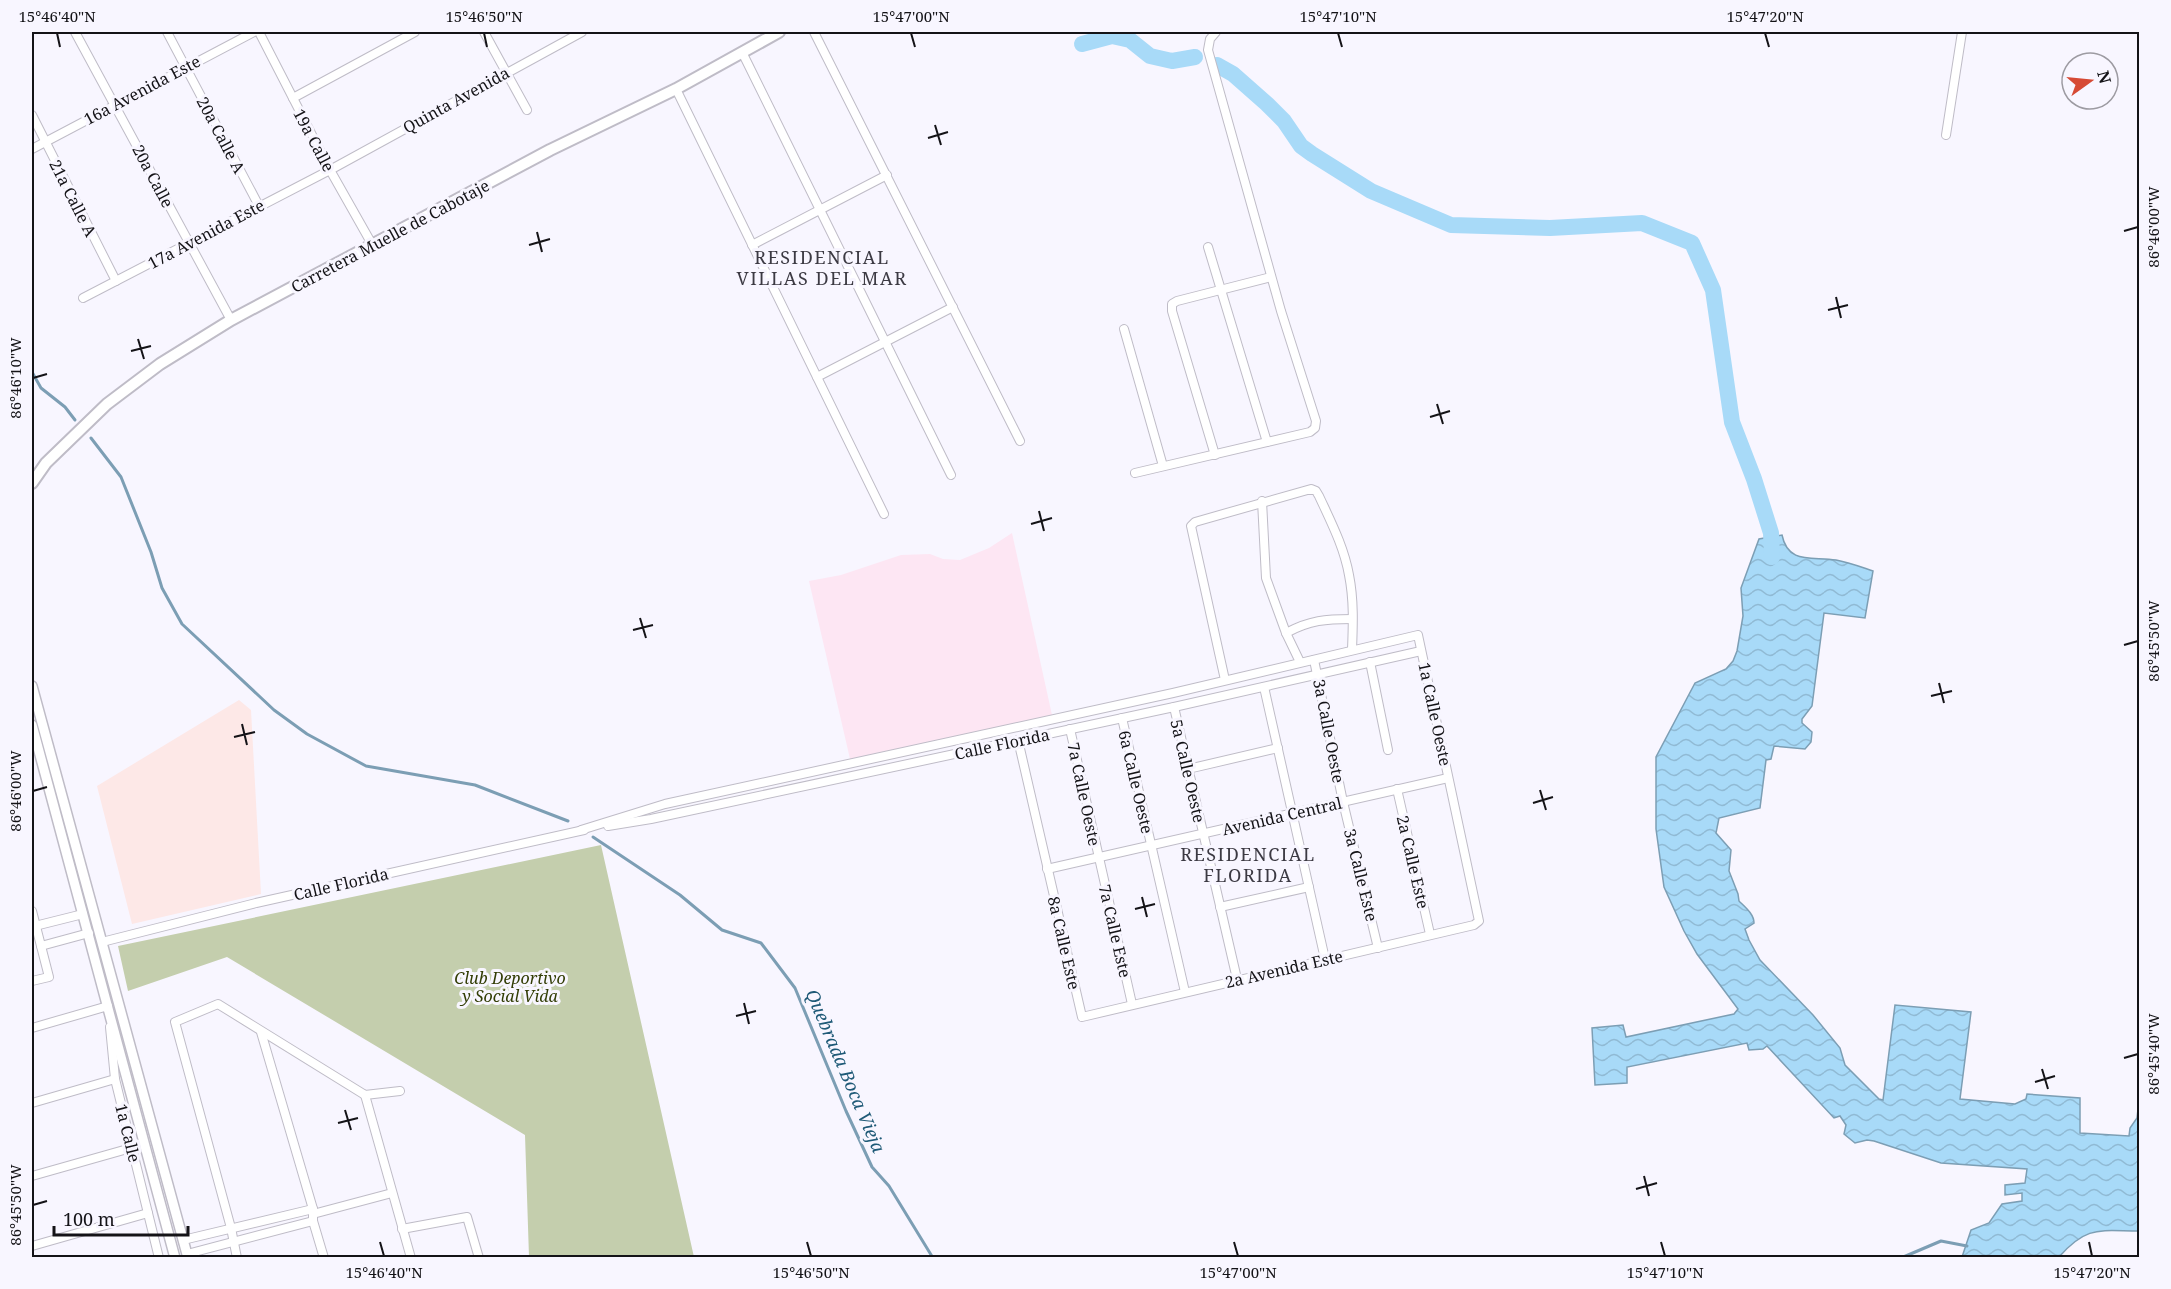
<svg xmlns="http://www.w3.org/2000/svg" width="2171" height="1289" font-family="'Noto Serif',serif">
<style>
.education{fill:#fde8e7}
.medical{fill:#fde6f3}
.park{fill:#c4cead}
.water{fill:url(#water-waves);stroke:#7c9eb4;stroke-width:1.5}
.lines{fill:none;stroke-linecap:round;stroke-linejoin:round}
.stream{stroke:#7c9eb4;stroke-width:3}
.river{stroke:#a8daf8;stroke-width:16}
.minor-casing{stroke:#bfbcc7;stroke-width:10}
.tertiary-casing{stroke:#bfbcc7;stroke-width:12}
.secondary-casing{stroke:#bfbcc7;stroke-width:14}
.minor{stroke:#fff;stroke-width:8}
.tertiary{stroke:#fff;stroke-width:9}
.secondary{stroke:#fff;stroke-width:10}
.ticks{fill:none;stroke:#141317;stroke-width:2}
.labels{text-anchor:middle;stroke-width:6;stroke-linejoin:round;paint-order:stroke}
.street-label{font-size:16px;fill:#141317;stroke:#f8f6ff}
.park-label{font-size:16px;font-style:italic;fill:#323d05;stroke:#f8f6ff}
.neighbourhood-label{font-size:18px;letter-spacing:1.5px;fill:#3c3a43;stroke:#f8f6ff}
.water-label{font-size:18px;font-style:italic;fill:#1f5a77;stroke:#f8f6ff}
.neatline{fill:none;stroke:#141317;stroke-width:2}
.ticks-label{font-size:15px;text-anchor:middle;fill:#141317}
</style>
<defs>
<pattern id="water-waves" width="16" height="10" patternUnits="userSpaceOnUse" patternTransform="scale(1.5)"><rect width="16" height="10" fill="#a8daf8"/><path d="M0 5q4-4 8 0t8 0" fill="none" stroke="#90bad4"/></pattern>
</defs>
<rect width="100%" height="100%" fill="#f8f6ff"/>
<polygon class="education" points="239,700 251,710 261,894 132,924 97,786"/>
<polygon class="medical" points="1012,533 1052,715 850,759 809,581 841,575 901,555 930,554 943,559 960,560 989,548"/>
<polygon class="park" points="601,845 694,1257 529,1257 525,1135 227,957 128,991 118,946"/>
<path class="water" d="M1782,535c6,30 31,21 54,25 12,2 25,7 37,11l-8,47 -41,-5 -12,93 -10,13v4l10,9 -1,10 -6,7 -31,-3 -3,13 -5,1 -6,48 -41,10 -3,15 15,17 -2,21 9,23 1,7c6,6 15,13 15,22l-9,6 4,11 11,20 53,55 27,33 5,17 34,34 4,1 12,-95 76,7 -11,87 55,5 11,-5 1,-5 53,4v35l49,3 1,-8 7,-10 2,-18v131c-39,0 -52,-6 -80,26h-97l9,-27 18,-7 13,-19 20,-3v-8l-17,2v-10l20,-2 2,-14 -86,-6 -67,-22 -7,-1 -12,3 -11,-9 2,-9 -6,-9 -6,2 -67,-72 -4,3 -14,1 -2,-7 -120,24v16l-32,2 -3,-57 31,-3 3,12 108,-23 4,-5 -41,-55 -13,-23 -20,-44 -8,-58v-72l39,-74 31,-14 7,-8 4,-10 6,-35 -2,-28 18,-49z"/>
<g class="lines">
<g class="stream">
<polyline points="32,372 41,388 65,407 75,420"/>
<polyline points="91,438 121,477 151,552 162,588 182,624 274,710 307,734 366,766 475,785 568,821"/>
<polyline points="593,837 680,895 722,930 761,943 795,988 846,1111 872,1167 889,1186 933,1258"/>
<polyline points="1514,1258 1527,1258"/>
<polyline points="1901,1258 1941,1241 1967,1246"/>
</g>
<g class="river">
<polyline points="1082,44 1112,36 1130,40 1150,56 1172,61 1195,57"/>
<polyline points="1217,65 1233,74 1267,104 1284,121 1301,146 1312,154 1371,191 1451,225 1550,228 1642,223 1692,243 1713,290 1732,422 1754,479 1771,533 1772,557"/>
</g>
<defs>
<g id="minor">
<polyline points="75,32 231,320"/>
<polyline points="167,32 259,206"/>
<polyline points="259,32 330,170 373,246"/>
<polyline points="484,32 527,110"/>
<polyline points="814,32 1020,441"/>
<polyline points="742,52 951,475"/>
<polyline points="676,89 884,514"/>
<polyline points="293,98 415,32"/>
<polyline points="32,115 116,281"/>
<polyline points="1946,135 1962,32"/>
<polyline points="32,149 254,32"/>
<polyline points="752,245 887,175"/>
<polyline points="1208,247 1267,442"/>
<polyline points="83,298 330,170 582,32"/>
<polyline points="1124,329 1163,466"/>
<polyline points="817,377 953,307"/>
<polyline points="1215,455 1172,311 1172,304 1177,301 1271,277"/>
<polyline points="1135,473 1310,432 1315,428 1316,421 1281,311 1208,50 1210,39 1216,32"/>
<polyline points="1262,501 1266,578 1286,633 1300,662"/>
<path d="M1286,633c24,-13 40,-14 66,-14"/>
<polyline points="1314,660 1343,802 1378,948"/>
<polyline points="1370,662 1388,750"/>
<path d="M1225,680l-34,-154 4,-4 116,-33 5,2 3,5c12,26 25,51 30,79 5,25 4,50 3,75"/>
<polyline points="1264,687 1325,959"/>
<polyline points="1174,707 1237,979"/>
<polyline points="1122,718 1185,992"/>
<polyline points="1070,729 1132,1004"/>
<polyline points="1188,769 1278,748"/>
<polyline points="1397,789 1430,934"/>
<polyline points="608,826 651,819 1174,707 1421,651"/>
<polyline points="581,830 665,804 1173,693 1418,635 1479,921 1474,925 1082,1017 1018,740"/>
<polyline points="1047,869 1448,778"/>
<polyline points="1220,907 1309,887"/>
<polyline points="32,911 49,977 32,981"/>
<polyline points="35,926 83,914"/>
<polyline points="102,942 256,903 584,830"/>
<polyline points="41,946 89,933"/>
<polyline points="110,1027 115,1079 159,1258"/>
<polyline points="32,1028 108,1006 108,1009"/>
<polyline points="261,1032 313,1209 313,1221 324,1258"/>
<polyline points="365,1095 411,1258"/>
<polyline points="32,1103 115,1079"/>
<polyline points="32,1176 131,1148"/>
<polyline points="313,1214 392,1193"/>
<polyline points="402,1229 467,1217 479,1258"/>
<polyline points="183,1240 313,1209"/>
<polyline points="32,1246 148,1213"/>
<polyline points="187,1254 313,1221"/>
<polyline points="237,1258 231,1228 175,1022 218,1004 365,1095 400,1091"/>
</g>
<g id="tertiary">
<polyline points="32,686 188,1258"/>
<polyline points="32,725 175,1258"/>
</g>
<polyline id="secondary" points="32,483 46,463 107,404 160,364 231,320 550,150 676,89 779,32"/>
</defs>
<use href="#minor" class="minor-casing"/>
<use href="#tertiary" class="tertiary-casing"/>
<use href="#secondary" class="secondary-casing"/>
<use href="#minor" class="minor"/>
<use href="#tertiary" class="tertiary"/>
<use href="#secondary" class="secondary"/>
</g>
<path class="ticks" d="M57,33l3,14M484,33l3,14M911,33l4,14M1338,33l4,14M1765,33l4,14M935,125l6,20M928,138l20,-6M2124,231l14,-4M537,232l5,20M529,245l21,-6M1836,297l5,21M1828,310l20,-5M138,339l6,20M131,351l20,-5M33,378l14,-4M1437,404l6,20M1430,417l20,-6M1039,511l5,20M1031,524l21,-6M640,618l6,20M633,630l20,-5M2124,645l14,-4M1939,683l5,20M1931,696l21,-5M242,724l5,21M234,737l21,-5M1540,790l6,20M33,791l14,-4M1533,803l20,-6M1142,897l5,20M1135,909l20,-5M744,1003l5,21M736,1016l20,-5M2124,1058l14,-4M2042,1069l6,20M2035,1082l20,-6M345,1110l6,20M338,1123l20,-5M1644,1176l5,20M1636,1189l21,-6M33,1205l14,-4M380,1242l4,14M807,1242l4,14M1234,1242l4,14M1661,1242l4,14M2089,1242l3,14"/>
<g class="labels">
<g class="street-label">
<text transform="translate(142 90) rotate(-28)" y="6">16a Avenida Este</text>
<text transform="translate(456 100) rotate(-29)" y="6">Quinta Avenida</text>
<text transform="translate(221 135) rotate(62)" y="6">20a Calle A</text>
<text transform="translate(314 140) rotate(62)" y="6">19a Calle</text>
<text transform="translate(153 176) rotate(62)" y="6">20a Calle</text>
<text transform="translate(73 198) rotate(63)" y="6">21a Calle A</text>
<text transform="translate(206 234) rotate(-28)" y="6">17a Avenida Este</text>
<text transform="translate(390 236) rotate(-28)" y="6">Carretera Muelle de Cabotaje</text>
<text transform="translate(1435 714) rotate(78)" y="6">1a Calle Oeste</text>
<text transform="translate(1329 731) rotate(79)" y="6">3a Calle Oeste</text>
<text transform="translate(1002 744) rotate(-12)" y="6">Calle Florida</text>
<text transform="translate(1188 771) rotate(77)" y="6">5a Calle Oeste</text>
<text transform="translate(1136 782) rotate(77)" y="6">6a Calle Oeste</text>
<text transform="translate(1084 794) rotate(78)" y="6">7a Calle Oeste</text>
<text transform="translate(1282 816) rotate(-13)" y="6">Avenida Central</text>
<text transform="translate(1413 862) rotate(77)" y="6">2a Calle Este</text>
<text transform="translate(1361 875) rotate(76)" y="6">3a Calle Este</text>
<text transform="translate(341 884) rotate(-13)" y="6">Calle Florida</text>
<text transform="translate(1115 931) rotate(77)" y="6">7a Calle Este</text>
<text transform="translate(1064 943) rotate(77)" y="6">8a Calle Este</text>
<text transform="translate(1284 969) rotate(-13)" y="6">2a Avenida Este</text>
<text transform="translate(128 1133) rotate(76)" y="6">1a Calle</text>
</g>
<g class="park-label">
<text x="510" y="984">Club Deportivo<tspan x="510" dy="18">y Social Vida</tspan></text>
</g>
<g class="neighbourhood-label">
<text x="822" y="264">RESIDENCIAL<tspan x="822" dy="21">VILLAS DEL MAR</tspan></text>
<text x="1248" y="861">RESIDENCIAL<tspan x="1248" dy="21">FLORIDA</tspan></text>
</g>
<g class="water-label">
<text transform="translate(845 1071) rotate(67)" y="6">Quebrada Boca Vieja</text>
</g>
</g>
<rect width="2171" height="1289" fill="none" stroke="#f8f6ff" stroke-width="66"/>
<g transform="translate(2090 81) rotate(75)"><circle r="28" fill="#f8f6ff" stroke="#9d9ba2" stroke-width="1.5"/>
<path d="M0-4.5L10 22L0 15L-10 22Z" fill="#d64a35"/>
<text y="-9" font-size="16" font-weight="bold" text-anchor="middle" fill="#141317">N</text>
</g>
<path d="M54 1226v9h134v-9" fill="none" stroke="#141317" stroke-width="3"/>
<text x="63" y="1226" font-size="18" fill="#141317" stroke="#f8f6ff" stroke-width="4.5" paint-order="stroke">100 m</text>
<rect x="33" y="33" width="2105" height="1223" class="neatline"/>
<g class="ticks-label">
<text x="57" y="22">15°46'40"N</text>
<text x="484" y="22">15°46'50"N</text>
<text x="911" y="22">15°47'00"N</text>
<text x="1338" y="22">15°47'10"N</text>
<text x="1765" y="22">15°47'20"N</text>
<text transform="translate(2154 227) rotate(-90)" y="5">86°46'00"W</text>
<text transform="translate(16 378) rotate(-90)" y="5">86°46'10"W</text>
<text transform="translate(2154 641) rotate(-90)" y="5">86°45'50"W</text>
<text transform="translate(16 791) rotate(-90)" y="5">86°46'00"W</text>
<text transform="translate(2154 1054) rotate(-90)" y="5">86°45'40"W</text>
<text transform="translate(16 1205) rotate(-90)" y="5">86°45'50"W</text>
<text x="384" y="1278">15°46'40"N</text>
<text x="811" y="1278">15°46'50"N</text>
<text x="1238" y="1278">15°47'00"N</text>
<text x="1665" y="1278">15°47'10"N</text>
<text x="2092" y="1278">15°47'20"N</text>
</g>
</svg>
